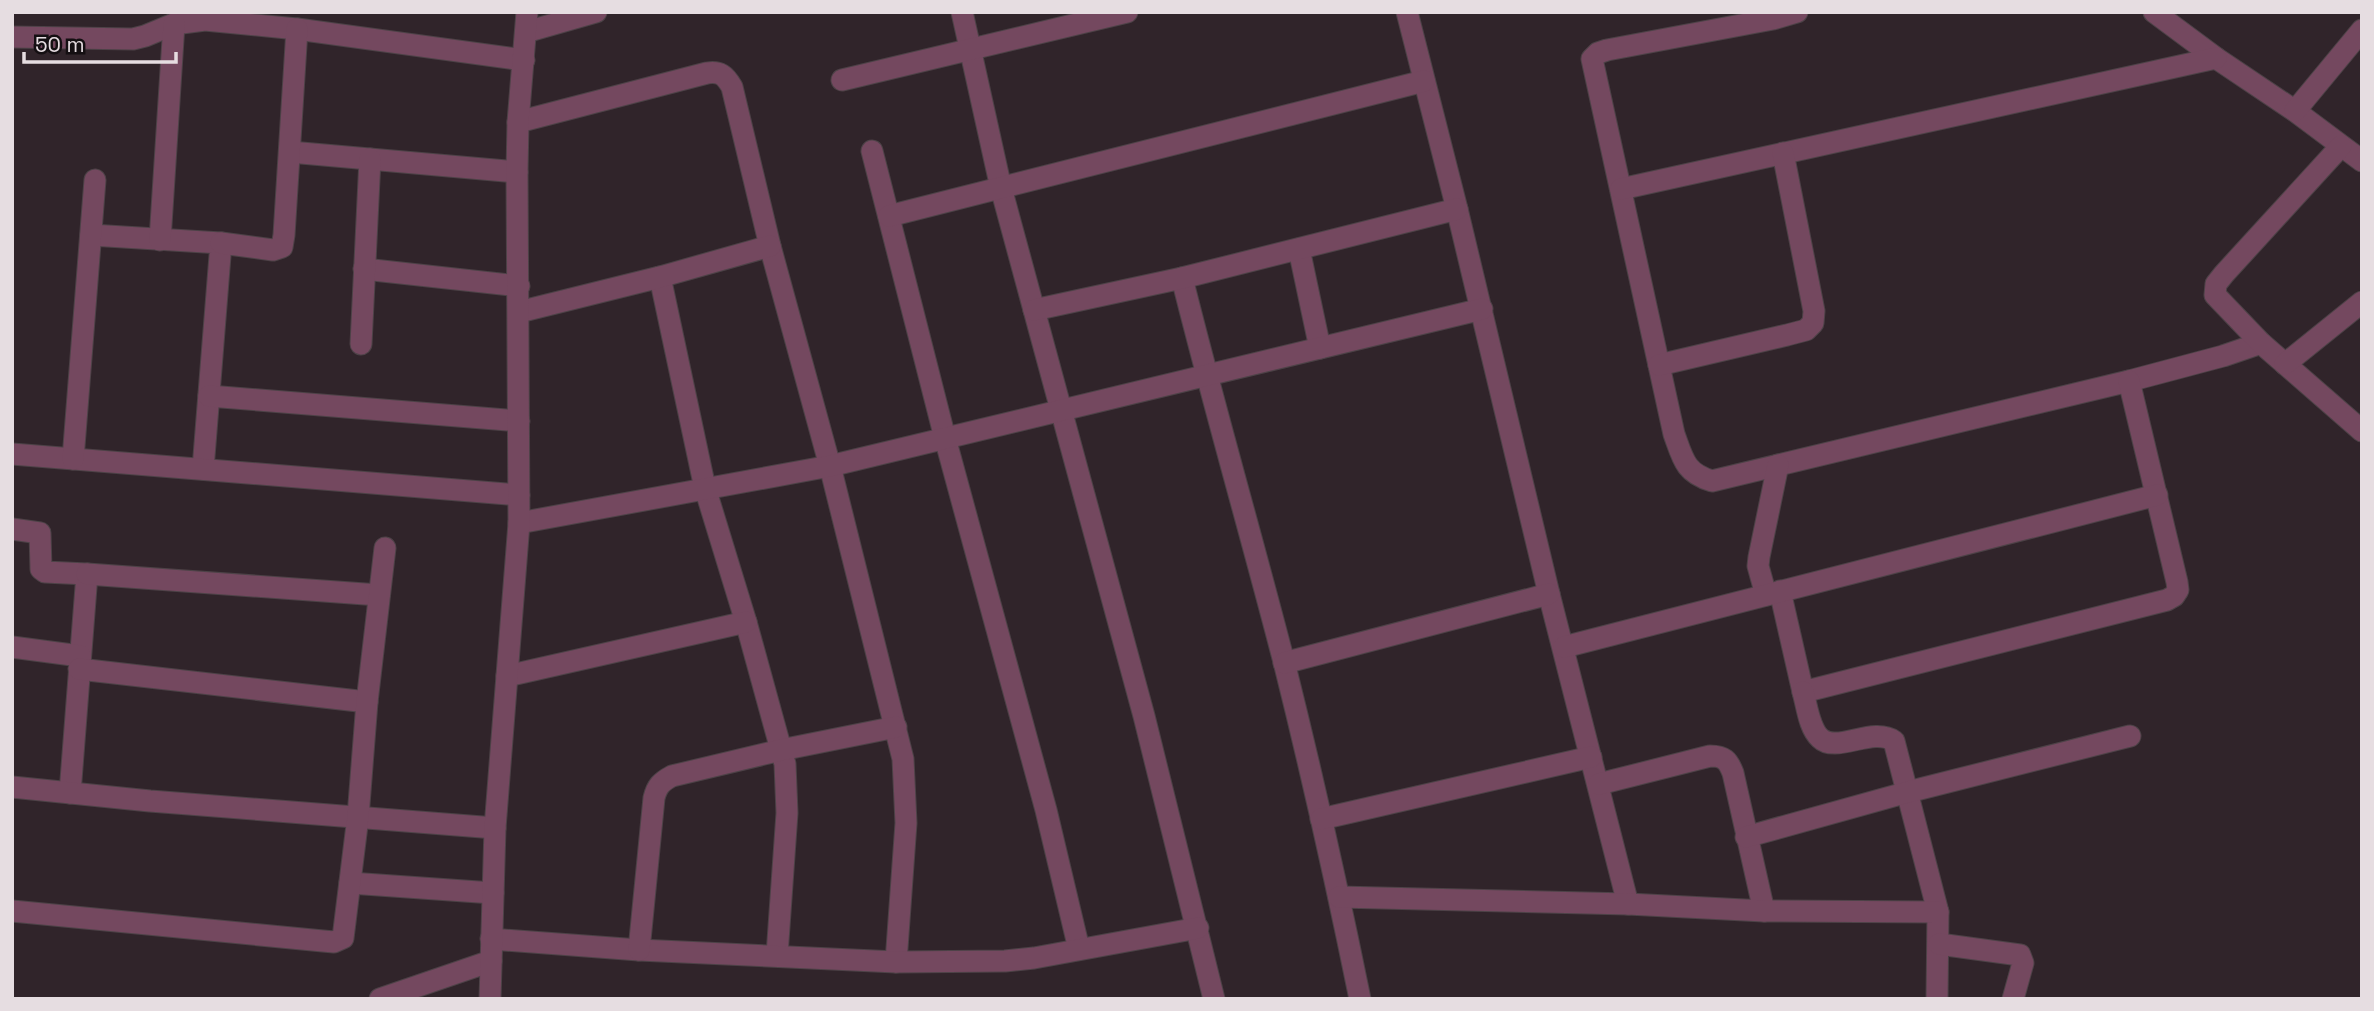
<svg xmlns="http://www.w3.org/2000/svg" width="2374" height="1011" font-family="'Space Grotesk',sans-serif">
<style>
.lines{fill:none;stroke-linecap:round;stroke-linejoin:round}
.minor-casing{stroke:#4d4247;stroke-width:23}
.minor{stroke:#74485f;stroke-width:21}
</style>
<rect width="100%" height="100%" fill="#30242a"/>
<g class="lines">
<defs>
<g id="minor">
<polyline points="962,12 1001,188 1144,716 1214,999"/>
<polyline points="1407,12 1457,209 1549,594 1628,904"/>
<path d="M1797,12l-24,7 -166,31 -9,3 -6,6 82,375c9,25 11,39 38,47l417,-100 94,-25 38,-13"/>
<polyline points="2154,12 2216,58 2295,111 2362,161"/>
<polyline points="526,32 596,12"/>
<polyline points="12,37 133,39 145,36 174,24 205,20 297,29 524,60"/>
<polyline points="842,80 1127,12"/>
<polyline points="2295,111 2362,30"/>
<path d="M518,122l189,-49c13,-2 18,2 25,14l38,159 60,220 73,293 3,64 -10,139"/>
<polyline points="2341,146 2224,274 2216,284 2215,295 2261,343 2362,431"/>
<polyline points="872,151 945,438 1046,810 1079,949"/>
<polyline points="290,152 517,172"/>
<polyline points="1621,189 2216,58"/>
<polyline points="889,216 1424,81"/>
<polyline points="91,235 221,243 203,469"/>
<polyline points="160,240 174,24"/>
<polyline points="221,243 273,250 282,247 284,235 297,29"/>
<polyline points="1299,249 1320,348"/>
<polyline points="364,269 519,286"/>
<polyline points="660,277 705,488 746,622 785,764 787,813 777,955"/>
<path d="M1182,278c32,129 69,256 102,384 28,112 53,224 76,337"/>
<polyline points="1034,310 1182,278 1457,209"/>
<polyline points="519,312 660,277 770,246"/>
<polyline points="361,344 370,159"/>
<polyline points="2285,364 2362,302"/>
<polyline points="1659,365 1787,335 1806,330 1813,323 1814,311 1783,153"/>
<polyline points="209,396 519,421"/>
<polyline points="12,454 519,495"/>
<polyline points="73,459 95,180"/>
<polyline points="519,523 830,466 1482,309"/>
<polyline points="12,529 40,533 41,569 45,572 87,574 70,793"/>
<polyline points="87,574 379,595"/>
<polyline points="1780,591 1803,692 2167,600 2174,596 2178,590 2177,582 2129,381"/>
<polyline points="1766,595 1758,566 1759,557 1778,465"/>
<polyline points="12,647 80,656"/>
<polyline points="1564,647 2157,495"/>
<polyline points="1284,663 1549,594"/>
<polyline points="79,669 367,702"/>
<polyline points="507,676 746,622"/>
<path d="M1803,692c4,14 6,36 17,46 16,16 53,-12 74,3l44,171"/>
<path d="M1599,784l111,-28c14,0 18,4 23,17l31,138"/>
<polyline points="12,787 150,801 495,828"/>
<polyline points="1321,819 1591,757"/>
<polyline points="1746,837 1908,792 2130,736"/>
<polyline points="350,883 493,893"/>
<polyline points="1339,897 1628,904 1764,911 1938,912 1937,999"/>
<polyline points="12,911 323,941 334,942 343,938 358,817 367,702 385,548"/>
<polyline points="491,939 639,950 896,962 1005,961 1034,958 1198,928"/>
<polyline points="1939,944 2020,955 2023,963 2013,999"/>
<path d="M639,950l15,-152c3,-12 7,-16 18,-22l109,-26 115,-23"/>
<polyline points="380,999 491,961"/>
<polyline points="490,999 495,828 519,523 517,172 518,122 527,12"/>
</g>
</defs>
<use href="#minor" class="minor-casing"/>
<use href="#minor" class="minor"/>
</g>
<rect width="2374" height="1011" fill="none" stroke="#e6dde1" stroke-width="28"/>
<path d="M24 52v10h152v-10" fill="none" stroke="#e6dde1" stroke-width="3.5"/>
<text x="35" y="52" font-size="21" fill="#e6dde1" stroke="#140f12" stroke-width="5" paint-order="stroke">50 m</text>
</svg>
